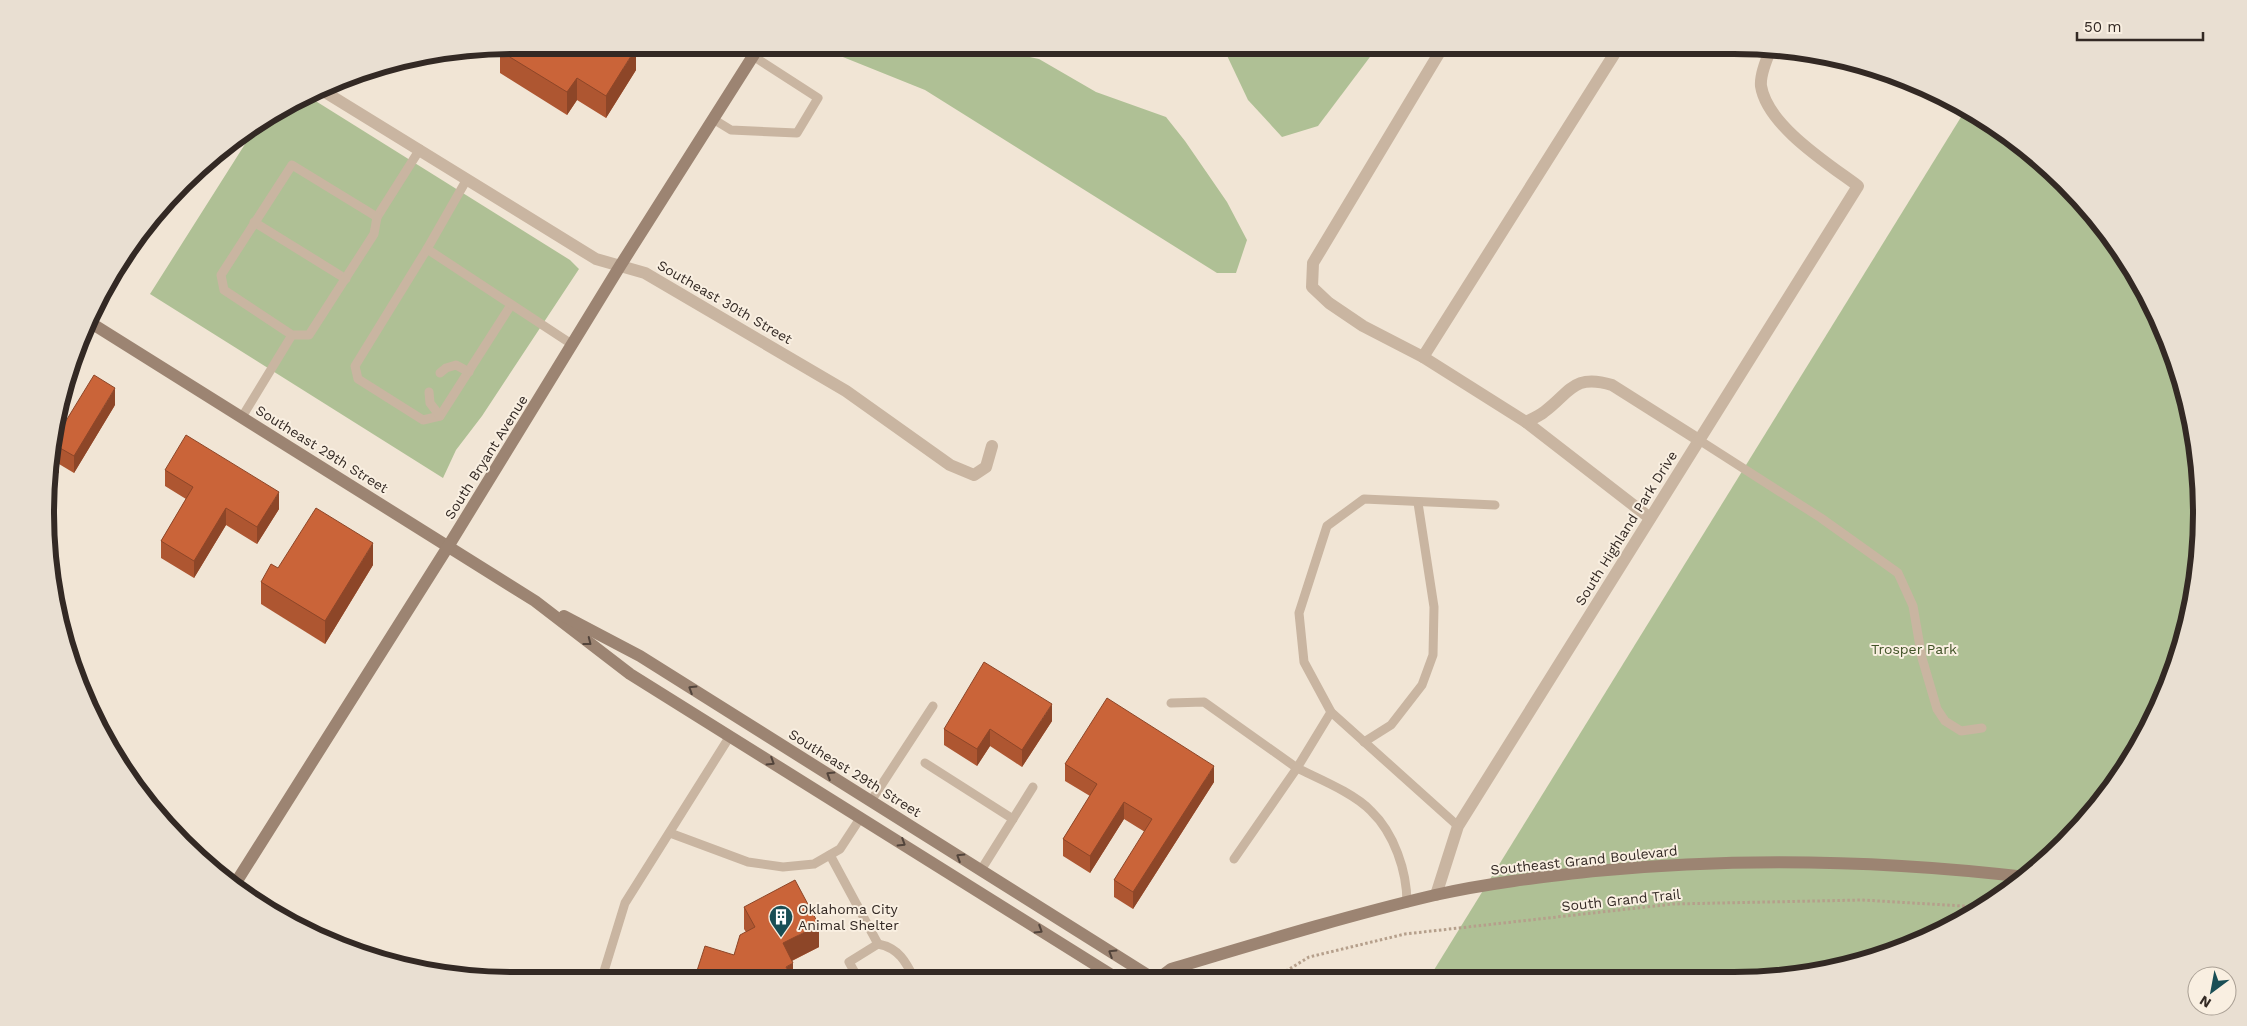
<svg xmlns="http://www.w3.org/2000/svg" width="2247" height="1026" font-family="'Work Sans',sans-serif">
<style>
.green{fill:#afc095}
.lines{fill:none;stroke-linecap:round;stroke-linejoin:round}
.path{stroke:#b59f8b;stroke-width:3;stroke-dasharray:2.5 2.5;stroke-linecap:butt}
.lane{stroke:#c9b5a1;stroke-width:9}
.street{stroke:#c9b5a1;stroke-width:12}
.secondary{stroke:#9c8472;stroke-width:12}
.wall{fill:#ae5631}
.shaded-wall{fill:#8d4628}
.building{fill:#ca6439;stroke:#8d4628}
.oneway{stroke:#52443b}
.labels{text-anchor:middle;stroke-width:4;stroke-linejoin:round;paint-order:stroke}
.street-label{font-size:14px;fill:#332924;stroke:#f9efe1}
.park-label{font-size:14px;fill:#405227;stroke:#f9efe1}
.poi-label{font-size:14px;fill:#332924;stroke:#f9efe1;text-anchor:start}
.rim{fill:none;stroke:#332924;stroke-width:6}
</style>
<rect width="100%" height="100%" fill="#f1e5d5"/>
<g class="green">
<polygon points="813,45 974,45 1039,59 1096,92 1166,117 1185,141 1227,202 1247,240 1236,273 1217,273 925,90"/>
<polygon points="1222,45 1379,45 1318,126 1282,137 1248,100"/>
<polygon points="306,95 570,260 579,269 482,416 456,450 443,478 150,294 259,122 279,108"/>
<polygon points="1966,109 1994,124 2065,182 2123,253 2166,334 2193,421 2202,513 2193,604 2166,692 2105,798 2019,884 1913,945 1795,977 1429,978"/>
</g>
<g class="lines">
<polyline class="path" points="1273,979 1309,957 1405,934 1673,904 1862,900 1980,907"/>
<g class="lane">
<polyline points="713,119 731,130 797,133 818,98 753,56"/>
<polyline points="467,179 427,249 355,366 358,379 423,420 440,416 511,305"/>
<polyline points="377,217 420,149"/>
<polyline points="254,222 346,279"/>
<polyline points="427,249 573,345"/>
<polyline points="440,373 446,368 456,365 469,372"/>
<polyline points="429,392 430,403 440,416"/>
<polyline points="242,417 292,335 224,290 221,275 292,165 377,217 374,234 309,335 292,335"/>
<polyline points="1699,440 1821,518 1898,573 1913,606 1922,658 1937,709 1945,721 1961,731 1982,728"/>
<polyline points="1171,703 1204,702 1297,768 1234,859"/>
<polyline points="1331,712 1304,662 1299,613 1327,526 1364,499 1495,505"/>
<polyline points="1364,742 1391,725 1422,685 1433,655 1434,607 1418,503"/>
<polyline points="925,763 1013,819"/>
<polyline points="871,801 933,706"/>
<polyline points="670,833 748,862 783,867 814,864 840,849 861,817"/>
<polyline points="830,855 878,944 849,962 859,980"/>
<polyline points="981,870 1033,787"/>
<path d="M1407,903c0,-32 -13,-70 -36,-92 -17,-18 -52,-32 -74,-43l34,-56 127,114"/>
<path d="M878,944c21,4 28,18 37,36"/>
<polyline points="601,981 625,903 730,736"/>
</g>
<g class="street">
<polyline points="1444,45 1313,263 1312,287 1329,303 1363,326 1423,357 1526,422 1650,518"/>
<polyline points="320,89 596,259 645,273 846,391 950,465 974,475 986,467 992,446"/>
<polyline points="1423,357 1620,45"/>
<path d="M1526,422c6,-3 13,-6 18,-10 26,-19 29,-39 68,-27l87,55"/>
<path d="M1436,895l22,-69 400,-640c-31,-23 -91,-61 -97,-100 -1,-10 6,-28 10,-37"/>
</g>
<g class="secondary">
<polyline points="91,323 535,601 630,674 1118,979"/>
<polyline points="564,616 640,656 1154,979"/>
<polyline points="235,884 449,545 620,266 760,45"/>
<path d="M1158,979l13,-10c87,-26 175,-53 264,-74 53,-12 107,-18 160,-24 144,-14 287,-11 431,6"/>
</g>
</g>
<g class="wall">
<polygon points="500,51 636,70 606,118 577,100 567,115 500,73"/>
<polygon points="115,405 74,473 59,464 59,472 52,482 53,442"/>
<polygon points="165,470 279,509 257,544 226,525 194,578 161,558 161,541 186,499 165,486"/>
<polygon points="373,565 325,644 261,604 261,582 278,568"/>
<polygon points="1052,721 1022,767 990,746 977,766 944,745 944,729"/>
<polygon points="1065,764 1214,782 1133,909 1114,897 1114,880 1145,832 1124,819 1090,873 1063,856 1063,839 1090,796 1065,781"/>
<polygon points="744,907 819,947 792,961 734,955 746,932 744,929"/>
</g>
<g class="shaded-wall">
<polygon points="636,48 636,70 606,118 606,96"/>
<polygon points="577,78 577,100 567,115 567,92"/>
<polygon points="115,388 115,405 74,473 74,456"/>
<polygon points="59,455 59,472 52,482 53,465"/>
<polygon points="279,492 279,509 257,544 257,527"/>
<polygon points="226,508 226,525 194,578 194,561"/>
<polygon points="373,543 373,565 325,644 325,621"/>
<polygon points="1052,704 1052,721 1022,767 1022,750"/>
<polygon points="990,729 990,746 977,766 977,749"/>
<polygon points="1214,766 1214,782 1133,909 1133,892"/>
<polygon points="1124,802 1124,819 1090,873 1090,856"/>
<polygon points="819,925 819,947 783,965 783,943"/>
<polygon points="793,963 793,980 786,967"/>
</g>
<g class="building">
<polygon points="513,45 631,45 636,48 606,96 577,78 567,92 500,51 503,47"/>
<polygon points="94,375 115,388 74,456 53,444 53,442"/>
<polygon points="186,435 279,492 257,527 226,508 194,561 161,541 193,487 165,470"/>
<polygon points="53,451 59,455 53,465"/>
<polygon points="316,508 373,543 325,621 261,582 271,564 278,568"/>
<polygon points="984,662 1052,704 1022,750 990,729 977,749 944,729"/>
<polygon points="1107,698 1214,766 1133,892 1114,880 1152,819 1124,802 1090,856 1063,839 1097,784 1065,764"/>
<polygon points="795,880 819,925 783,943 793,963 786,967 793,980 694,980 705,946 734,955 740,935 755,927 744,907"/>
</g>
<defs><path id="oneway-chevron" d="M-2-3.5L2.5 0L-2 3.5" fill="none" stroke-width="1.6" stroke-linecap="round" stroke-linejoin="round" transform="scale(1.25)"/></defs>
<g class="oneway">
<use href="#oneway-chevron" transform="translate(588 642) rotate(38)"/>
<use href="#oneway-chevron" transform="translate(692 689) rotate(-148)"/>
<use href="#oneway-chevron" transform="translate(771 762) rotate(32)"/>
<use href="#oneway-chevron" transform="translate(830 775) rotate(-148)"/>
<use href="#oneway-chevron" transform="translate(902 843) rotate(32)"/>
<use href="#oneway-chevron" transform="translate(960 857) rotate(-148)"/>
<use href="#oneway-chevron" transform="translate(1039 930) rotate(32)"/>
<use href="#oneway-chevron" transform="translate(1112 953) rotate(-148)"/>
</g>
<defs>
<symbol id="building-pin" viewBox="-11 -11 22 30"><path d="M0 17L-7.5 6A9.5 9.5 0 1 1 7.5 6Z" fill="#194e55" stroke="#f9efe1"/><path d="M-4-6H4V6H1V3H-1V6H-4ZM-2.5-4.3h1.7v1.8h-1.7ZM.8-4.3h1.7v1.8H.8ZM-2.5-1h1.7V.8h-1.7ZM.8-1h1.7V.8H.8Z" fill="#fff"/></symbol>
</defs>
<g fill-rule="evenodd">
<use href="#building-pin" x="767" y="903" width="28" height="38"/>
</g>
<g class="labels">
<g class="street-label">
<text transform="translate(725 302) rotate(30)" y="5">Southeast 30th Street</text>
<text transform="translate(322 449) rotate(32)" y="5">Southeast 29th Street</text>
<text transform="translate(486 457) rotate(-58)" y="5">South Bryant Avenue</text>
<text transform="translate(1626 528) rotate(-58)" y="5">South Highland Park Drive</text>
<text transform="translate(855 773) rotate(32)" y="5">Southeast 29th Street</text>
<text transform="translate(1584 860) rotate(-6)" y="5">Southeast Grand Boulevard</text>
<text transform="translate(1621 900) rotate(-6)" y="5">South Grand Trail</text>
</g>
<g class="park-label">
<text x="1914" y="654">Trosper Park</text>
</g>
<g class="poi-label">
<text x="798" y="914">Oklahoma City<tspan x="798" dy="16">Animal Shelter</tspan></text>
</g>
</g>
<path d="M0 0H2247V1026H0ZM513 54H1734A459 459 0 0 1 2193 513V513A459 459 0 0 1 1734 972H513A459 459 0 0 1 54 513V513A459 459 0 0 1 513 54Z" fill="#e9dfd2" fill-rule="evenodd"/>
<path class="rim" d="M513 54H1734A459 459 0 0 1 2193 513V513A459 459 0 0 1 1734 972H513A459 459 0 0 1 54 513V513A459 459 0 0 1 513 54Z"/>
<g transform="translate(2212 991) rotate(212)"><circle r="24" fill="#f9efe1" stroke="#aaa095"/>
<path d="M0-4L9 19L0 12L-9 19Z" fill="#194e55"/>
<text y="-8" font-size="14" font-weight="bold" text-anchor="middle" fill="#332924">N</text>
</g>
<path d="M2077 32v8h126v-8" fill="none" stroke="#332924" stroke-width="2.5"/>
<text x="2084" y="32" font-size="15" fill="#332924" stroke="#f9efe1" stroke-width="4" paint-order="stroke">50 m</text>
</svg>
